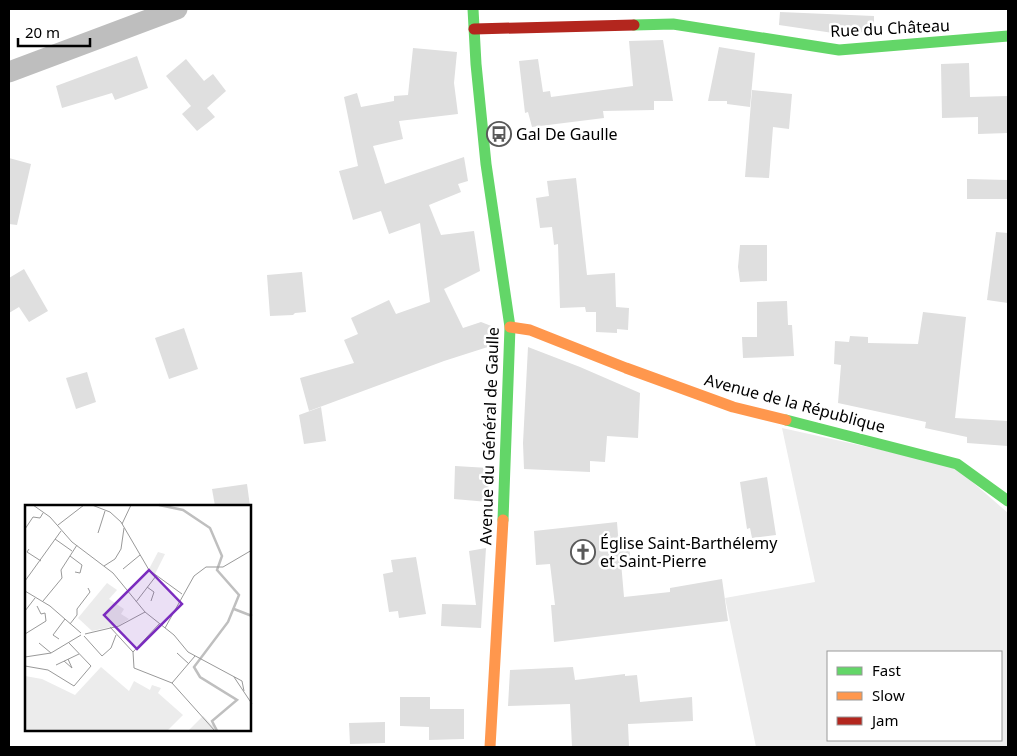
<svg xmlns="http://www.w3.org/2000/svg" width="1017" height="756" font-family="'Noto Sans',sans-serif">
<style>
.green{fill:#ececec;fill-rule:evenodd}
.building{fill:#dfdfdf}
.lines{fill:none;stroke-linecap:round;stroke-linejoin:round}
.street{stroke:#bebebe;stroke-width:21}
.fast{stroke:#63d668;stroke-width:11}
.slow{stroke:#ff974d;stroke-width:11}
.jam{stroke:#b3261e;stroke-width:11}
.labels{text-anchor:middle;stroke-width:5;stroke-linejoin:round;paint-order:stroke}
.street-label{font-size:16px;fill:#000;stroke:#fff}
.poi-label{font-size:16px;fill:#000;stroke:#fff;text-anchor:start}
.inset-river{fill:none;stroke:#bfbfbf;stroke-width:2.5}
.inset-road{fill:none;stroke:#999;stroke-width:1}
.view{fill:#7b2cbf;fill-opacity:0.15;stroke:#7b2cbf;stroke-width:2.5}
.inset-edge{fill:none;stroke:#000;stroke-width:2.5}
</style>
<rect width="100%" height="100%" fill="#fff"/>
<path class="green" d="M782,428l172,38 54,47v234h-252l-31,-149 90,-16zM828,652h173v88h-173z"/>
<g class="building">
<polygon points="780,12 874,16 874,31 840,34 779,25"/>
<polygon points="663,40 673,101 654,101 654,110 603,111 604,118 532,127 528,112 525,113 519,61 538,59 543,92 550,91 551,97 633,86 629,41"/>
<polygon points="719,47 755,53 750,107 727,104 727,101 708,101"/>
<polygon points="413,48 457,52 454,83 458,114 399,121 403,139 373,146 385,184 464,157 468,181 458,184 461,192 429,205 441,235 474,231 480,271 444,289 463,328 481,322 494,327 494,345 444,361 309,411 300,378 354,363 344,340 358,334 351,318 389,300 396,314 430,302 420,223 389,234 381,211 353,220 339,171 358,166 344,97 357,93 361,107 394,101 394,96 408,95"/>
<polygon points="137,56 148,88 115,100 112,93 62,108 56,86"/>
<polygon points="186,59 204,81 213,74 226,91 207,108 215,117 197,131 182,114 191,106 166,76"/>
<polygon points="969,63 970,97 1008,96 1008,133 978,134 978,117 942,118 941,64"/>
<polygon points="752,90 792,94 789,129 773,127 769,178 745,177"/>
<polygon points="9,158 31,164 17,225 9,224"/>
<polygon points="576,178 587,275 615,273 616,307 629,308 628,330 617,329 617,333 596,332 596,312 586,312 585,307 560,308 558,244 554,245 552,227 540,228 536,198 549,196 547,181"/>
<polygon points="967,179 1008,180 1008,199 967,199"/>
<polygon points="996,232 1008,233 1008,303 987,300"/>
<polygon points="740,245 767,245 767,281 740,282 738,267"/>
<polygon points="24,269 48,311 29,322 19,307 9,313 9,278"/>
<polygon points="302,272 306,312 295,313 293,315 270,316 267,275"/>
<polygon points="787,301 788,325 792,325 794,356 743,358 742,337 757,337 757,302"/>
<polygon points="923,312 966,317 955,418 1008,421 1008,446 967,443 967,437 925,428 926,422 838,403 841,365 834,364 835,341 849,342 850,336 868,337 868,343 918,344"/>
<polygon points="184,328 198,369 169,379 155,338"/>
<polygon points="528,347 580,367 640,393 638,438 607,436 605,462 590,461 590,472 524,469 523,443"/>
<polygon points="87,372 96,402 76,409 66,378"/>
<polygon points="321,407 326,441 304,444 299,415"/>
<polygon points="455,466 489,468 488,502 454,499"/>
<polygon points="767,477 776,535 752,538 750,528 747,529 740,482"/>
<polygon points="247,484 250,506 215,506 212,489"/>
<polygon points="617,522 618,535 629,540 630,556 621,562 624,597 670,592 670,588 722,579 728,621 554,642 551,605 555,605 550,564 536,565 534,531"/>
<polygon points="486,548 481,628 441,626 442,604 476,605 469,551"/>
<polygon points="416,557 426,614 399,618 398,611 389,612 383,574 393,572 391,560"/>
<polygon points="573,667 575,680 625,674 625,676 637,675 640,702 692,697 693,721 628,724 629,747 572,747 570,704 508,706 510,670"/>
<polygon points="400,697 430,697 430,709 464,709 464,739 429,740 429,727 400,726"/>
<polygon points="385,722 385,743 350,744 349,723"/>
</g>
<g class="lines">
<polyline class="street" points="9,72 177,9"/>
<g class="fast">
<polyline points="473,9 476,64 486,164 510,327 503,520"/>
<polyline points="634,25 673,24 839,50 1008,36"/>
<polyline points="786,420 957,464 1008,501"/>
</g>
<g class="slow">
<polyline points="510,327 530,330 626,368 733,407 786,420"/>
<polyline points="490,747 503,520"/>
</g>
<polyline class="jam" points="474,29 634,25"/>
</g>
<defs>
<symbol id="bus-ring" viewBox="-11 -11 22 22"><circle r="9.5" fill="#fff" stroke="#595959" stroke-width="1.5"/><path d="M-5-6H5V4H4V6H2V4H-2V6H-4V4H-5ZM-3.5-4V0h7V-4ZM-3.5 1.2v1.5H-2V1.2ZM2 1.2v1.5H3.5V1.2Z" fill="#595959"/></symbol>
<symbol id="church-ring" viewBox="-11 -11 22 22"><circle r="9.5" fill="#fff" stroke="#595959" stroke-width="1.5"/><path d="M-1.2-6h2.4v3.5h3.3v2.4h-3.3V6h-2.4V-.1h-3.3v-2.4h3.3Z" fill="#595959"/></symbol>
</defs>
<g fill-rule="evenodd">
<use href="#bus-ring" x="485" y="120" width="28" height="28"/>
<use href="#church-ring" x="569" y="538" width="28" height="28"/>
</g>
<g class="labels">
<g class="street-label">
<text transform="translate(890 28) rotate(-3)" y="6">Rue du Château</text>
<text transform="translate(795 403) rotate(15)" y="6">Avenue de la République</text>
<text transform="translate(489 436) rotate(-88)" y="6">Avenue du Général de Gaulle</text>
</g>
<g class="poi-label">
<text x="516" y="140">Gal De Gaulle</text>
<text x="600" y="549">Église Saint-Barthélemy<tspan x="600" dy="18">et Saint-Pierre</tspan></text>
</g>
</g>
<g transform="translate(25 505)">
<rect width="226" height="226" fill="#fff"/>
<path d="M133,47l7,2 -10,20 -6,-5zM82,78l10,7 -8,9 15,10 -3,5 8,5 -9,6 -28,6 -14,-13zM76,162l28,24 5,-10 16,9 2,-5 9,3 -3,5 25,22 -16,16h-142v-55l17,3 33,16zM178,211l9,9 2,-2 5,8h-31z" fill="#ececec"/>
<path class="inset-river" d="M134,0l24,5 27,18 12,28 -5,14 22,25 -11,27 -34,45 6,10 37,23 -25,21 5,10M209,104l18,7"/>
<path class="inset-road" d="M8,0l17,12 22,25 41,31 32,39 29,23 14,17 54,29 2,10M67,0l18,7 11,10 28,48 33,24M97,19l9,-19M33,20l26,-20M0,24l8,-12 7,1 3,-5M73,28l7,-22M30,34l17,12M4,44l-2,3 14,9M45,51l12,9 -2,8 -5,-1M79,61l11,-7 6,-10 3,-21M98,64l17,-14M0,76l36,-50M122,82l7,5 -3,9M0,86l25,15 31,27M18,96l19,-23 -1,-8 16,-25M111,97l20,-26M0,106l10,-13M45,119l7,-9v-6l13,-17 -2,-4M85,122l23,25 1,16 38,15 43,48M140,123l29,-52 12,-9h17l29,-17M0,129l21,-13 -1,-8 -4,1 -4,-8M60,129l34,-8 26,-14M59,131l18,20 9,-8 5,-13M34,134l-6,-4 12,-16M14,138l12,10M108,147l27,-29M152,148l12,11M0,152l26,-4 30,-18M39,156l8,7 -4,-9M31,160l23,-11M0,161l23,4 26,16 17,-20 -22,-23M209,172l18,27M147,178l23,-27"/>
<path class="view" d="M124,65l33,34 -45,45 -33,-34z"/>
<rect width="226" height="226" class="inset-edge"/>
</g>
<rect width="1017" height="756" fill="none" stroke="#000000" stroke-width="20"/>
<rect x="827" y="651" width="175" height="90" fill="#ffffff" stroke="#999999"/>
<rect x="837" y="667" width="25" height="8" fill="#63d668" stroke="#999999"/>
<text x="872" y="676" font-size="15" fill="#000000">Fast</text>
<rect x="837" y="692" width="25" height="8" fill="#ff974d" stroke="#999999"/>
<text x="872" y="701" font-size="15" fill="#000000">Slow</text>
<rect x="837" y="717" width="25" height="8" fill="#b3261e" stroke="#999999"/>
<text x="872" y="726" font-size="15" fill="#000000">Jam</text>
<path d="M18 38v8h72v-8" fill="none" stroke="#000000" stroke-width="2.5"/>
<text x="25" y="38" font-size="15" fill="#000000" stroke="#ffffff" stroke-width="4" paint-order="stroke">20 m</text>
</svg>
